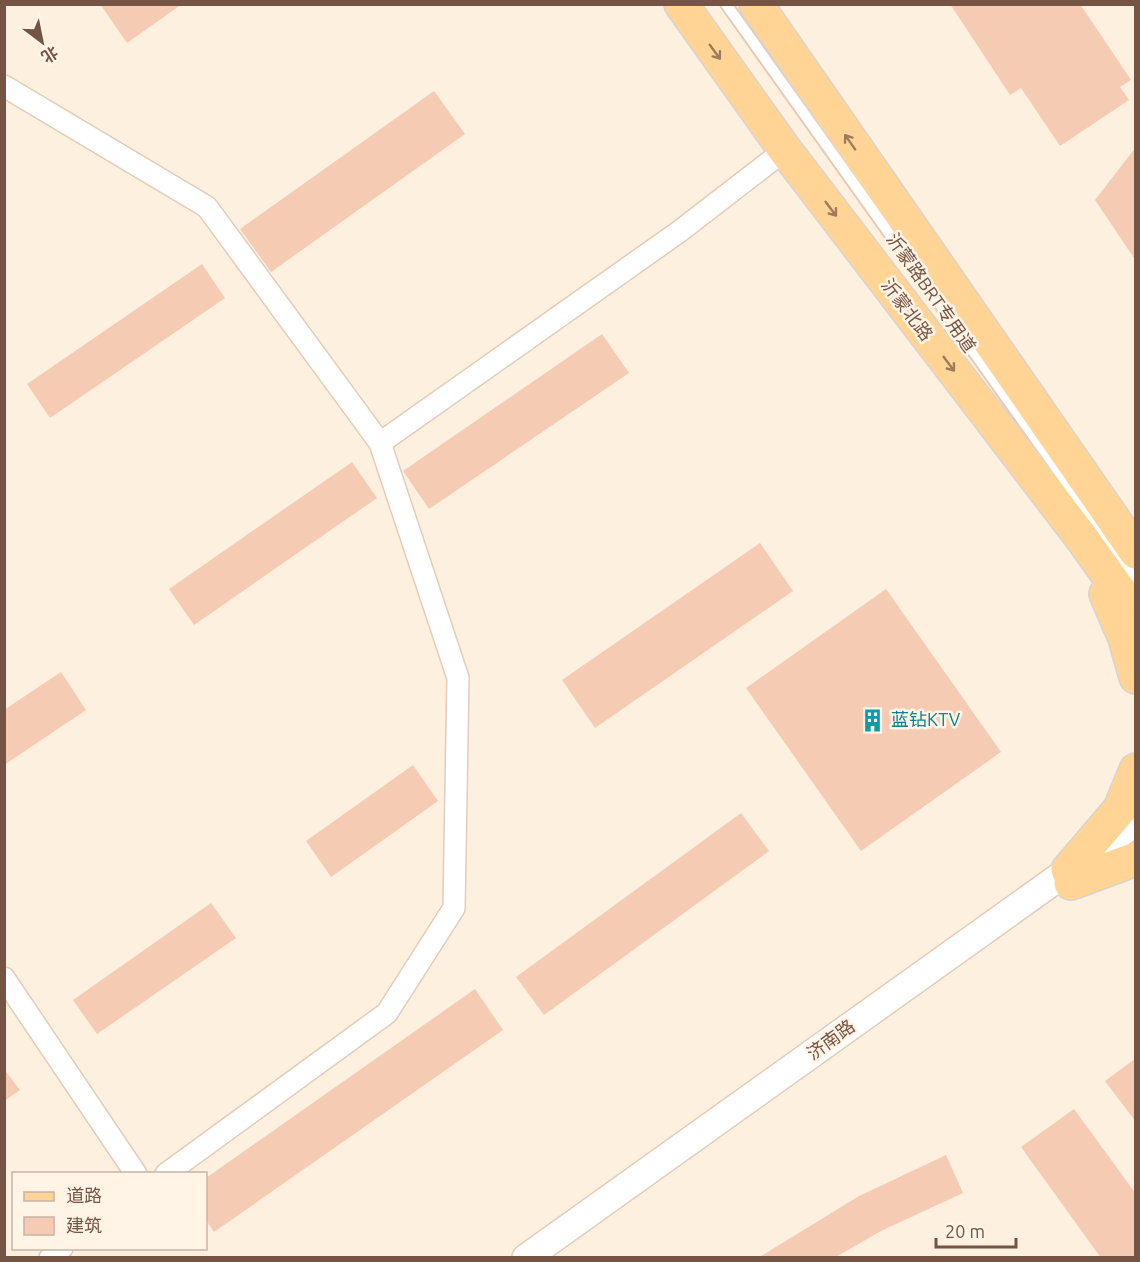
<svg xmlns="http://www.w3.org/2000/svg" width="1140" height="1262" font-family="Ubuntu,'Noto Sans SC',sans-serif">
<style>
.building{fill:#f6cbb3}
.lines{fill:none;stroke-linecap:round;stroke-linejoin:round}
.service-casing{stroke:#e3ccb9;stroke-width:14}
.minor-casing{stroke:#e3ccb9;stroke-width:24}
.tertiary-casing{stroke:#e3ccb9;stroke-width:30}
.primary-casing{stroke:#dbd3ce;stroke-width:36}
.service{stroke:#fff;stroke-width:10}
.minor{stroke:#fff;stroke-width:21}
.tertiary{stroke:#fff;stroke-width:27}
.primary{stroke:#ffd494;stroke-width:33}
.oneway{stroke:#9f7a5c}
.labels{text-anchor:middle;stroke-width:5;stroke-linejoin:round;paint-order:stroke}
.street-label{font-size:18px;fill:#765444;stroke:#fff4e6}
.culture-label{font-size:18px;fill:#0d838f;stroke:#fff4e6;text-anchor:start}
</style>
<rect width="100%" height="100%" fill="#fef0de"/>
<g class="building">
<polygon points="100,4 182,4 127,43"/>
<polygon points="950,4 1080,4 1131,80 1120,87 1129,100 1060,146 1021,88 1010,95"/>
<polygon points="434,91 465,134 271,272 240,229"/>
<polygon points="1136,147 1136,261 1095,200"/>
<polygon points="202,264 225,298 50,418 27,384"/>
<polygon points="602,334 629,373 429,509 403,471"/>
<polygon points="352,462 377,498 194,625 169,589"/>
<polygon points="760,543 793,591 595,728 562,680"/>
<polygon points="886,589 1001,752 861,851 746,688"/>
<polygon points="61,672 86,710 4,765 4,710"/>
<polygon points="413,765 438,801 331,877 306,841"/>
<polygon points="741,813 769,851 544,1015 516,977"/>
<polygon points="211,903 236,938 97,1034 73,1000"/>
<polygon points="475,989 503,1030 214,1232 206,1220 206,1178"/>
<polygon points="1136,1058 1136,1122 1105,1081"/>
<polygon points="4,1069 20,1090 4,1101"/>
<polygon points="1074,1109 1136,1194 1136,1258 1101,1258 1021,1147"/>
<polygon points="946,1155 963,1193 881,1231 834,1258 758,1258 859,1196"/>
</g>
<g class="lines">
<defs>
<polyline id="service" points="726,4 1136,580"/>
<g id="minor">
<polyline points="4,86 207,207 380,443 458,678 454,908 387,1013 166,1174"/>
<polyline points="380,443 680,231 785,150"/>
<polyline points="4,978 136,1174"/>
<polyline points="50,1258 62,1248"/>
</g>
<polyline id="tertiary" points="526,1258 1136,822"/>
<g id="primary">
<polyline points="681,4 785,150 1081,537 1136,614"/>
<polyline points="756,4 1136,552"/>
<polyline points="1106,594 1125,638 1136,677"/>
<polyline points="1068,870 1120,809 1136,770"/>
<polyline points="1071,883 1136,859"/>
</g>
</defs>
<use href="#service" class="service-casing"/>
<use href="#minor" class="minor-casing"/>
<use href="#tertiary" class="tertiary-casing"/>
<use href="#primary" class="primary-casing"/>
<use href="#service" class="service"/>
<use href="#minor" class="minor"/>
<use href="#tertiary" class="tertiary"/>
<use href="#primary" class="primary"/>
</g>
<defs><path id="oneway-shaft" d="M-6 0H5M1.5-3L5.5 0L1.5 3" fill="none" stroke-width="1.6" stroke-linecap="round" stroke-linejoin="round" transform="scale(1.5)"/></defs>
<g class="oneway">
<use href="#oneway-shaft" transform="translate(715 52) rotate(54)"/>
<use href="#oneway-shaft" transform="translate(850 142) rotate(-125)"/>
<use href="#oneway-shaft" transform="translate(831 209) rotate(53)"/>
<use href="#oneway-shaft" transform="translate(949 364) rotate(53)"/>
</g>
<defs>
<symbol id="building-bare" viewBox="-9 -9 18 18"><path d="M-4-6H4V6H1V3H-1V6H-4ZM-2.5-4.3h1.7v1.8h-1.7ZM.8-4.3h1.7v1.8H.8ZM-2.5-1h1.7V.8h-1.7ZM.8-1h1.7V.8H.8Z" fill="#0f9aa8" stroke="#fff4e6" stroke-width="2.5" paint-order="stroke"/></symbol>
</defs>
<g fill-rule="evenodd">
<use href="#building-bare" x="856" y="704" width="33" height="33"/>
</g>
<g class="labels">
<g class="street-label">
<text transform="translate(931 293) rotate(55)" y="6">沂蒙路BRT专用道</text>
<text transform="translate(907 310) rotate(53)" y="6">沂蒙北路</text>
<text transform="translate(831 1040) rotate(-36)" y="6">济南路</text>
</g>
<g class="culture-label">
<text x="891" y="726">蓝钻KTV</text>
</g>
</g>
<rect width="1140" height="1262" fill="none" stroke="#765444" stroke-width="12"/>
<rect x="12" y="1172" width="195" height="78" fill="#fff4e6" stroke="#c8b4a5" stroke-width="1.5"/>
<rect x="24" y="1192" width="30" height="9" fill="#ffd494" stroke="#c8b4a5" stroke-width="1.5"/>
<text x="66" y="1202" font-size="18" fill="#765444">道路</text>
<rect x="24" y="1217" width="30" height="18" fill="#f6cbb3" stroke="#c8b4a5" stroke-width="1.5"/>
<text x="66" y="1232" font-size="18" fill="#765444">建筑</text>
<g transform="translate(42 42) rotate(148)" stroke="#fff4e6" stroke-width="4.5" paint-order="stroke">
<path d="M0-4.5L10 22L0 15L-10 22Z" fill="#765444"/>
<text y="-9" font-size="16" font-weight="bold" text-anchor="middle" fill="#765444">北</text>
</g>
<path d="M936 1238v9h80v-9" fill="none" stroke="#765444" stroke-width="3"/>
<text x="945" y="1238" font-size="18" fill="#765444" stroke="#fff4e6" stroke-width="4.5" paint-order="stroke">20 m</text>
</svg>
